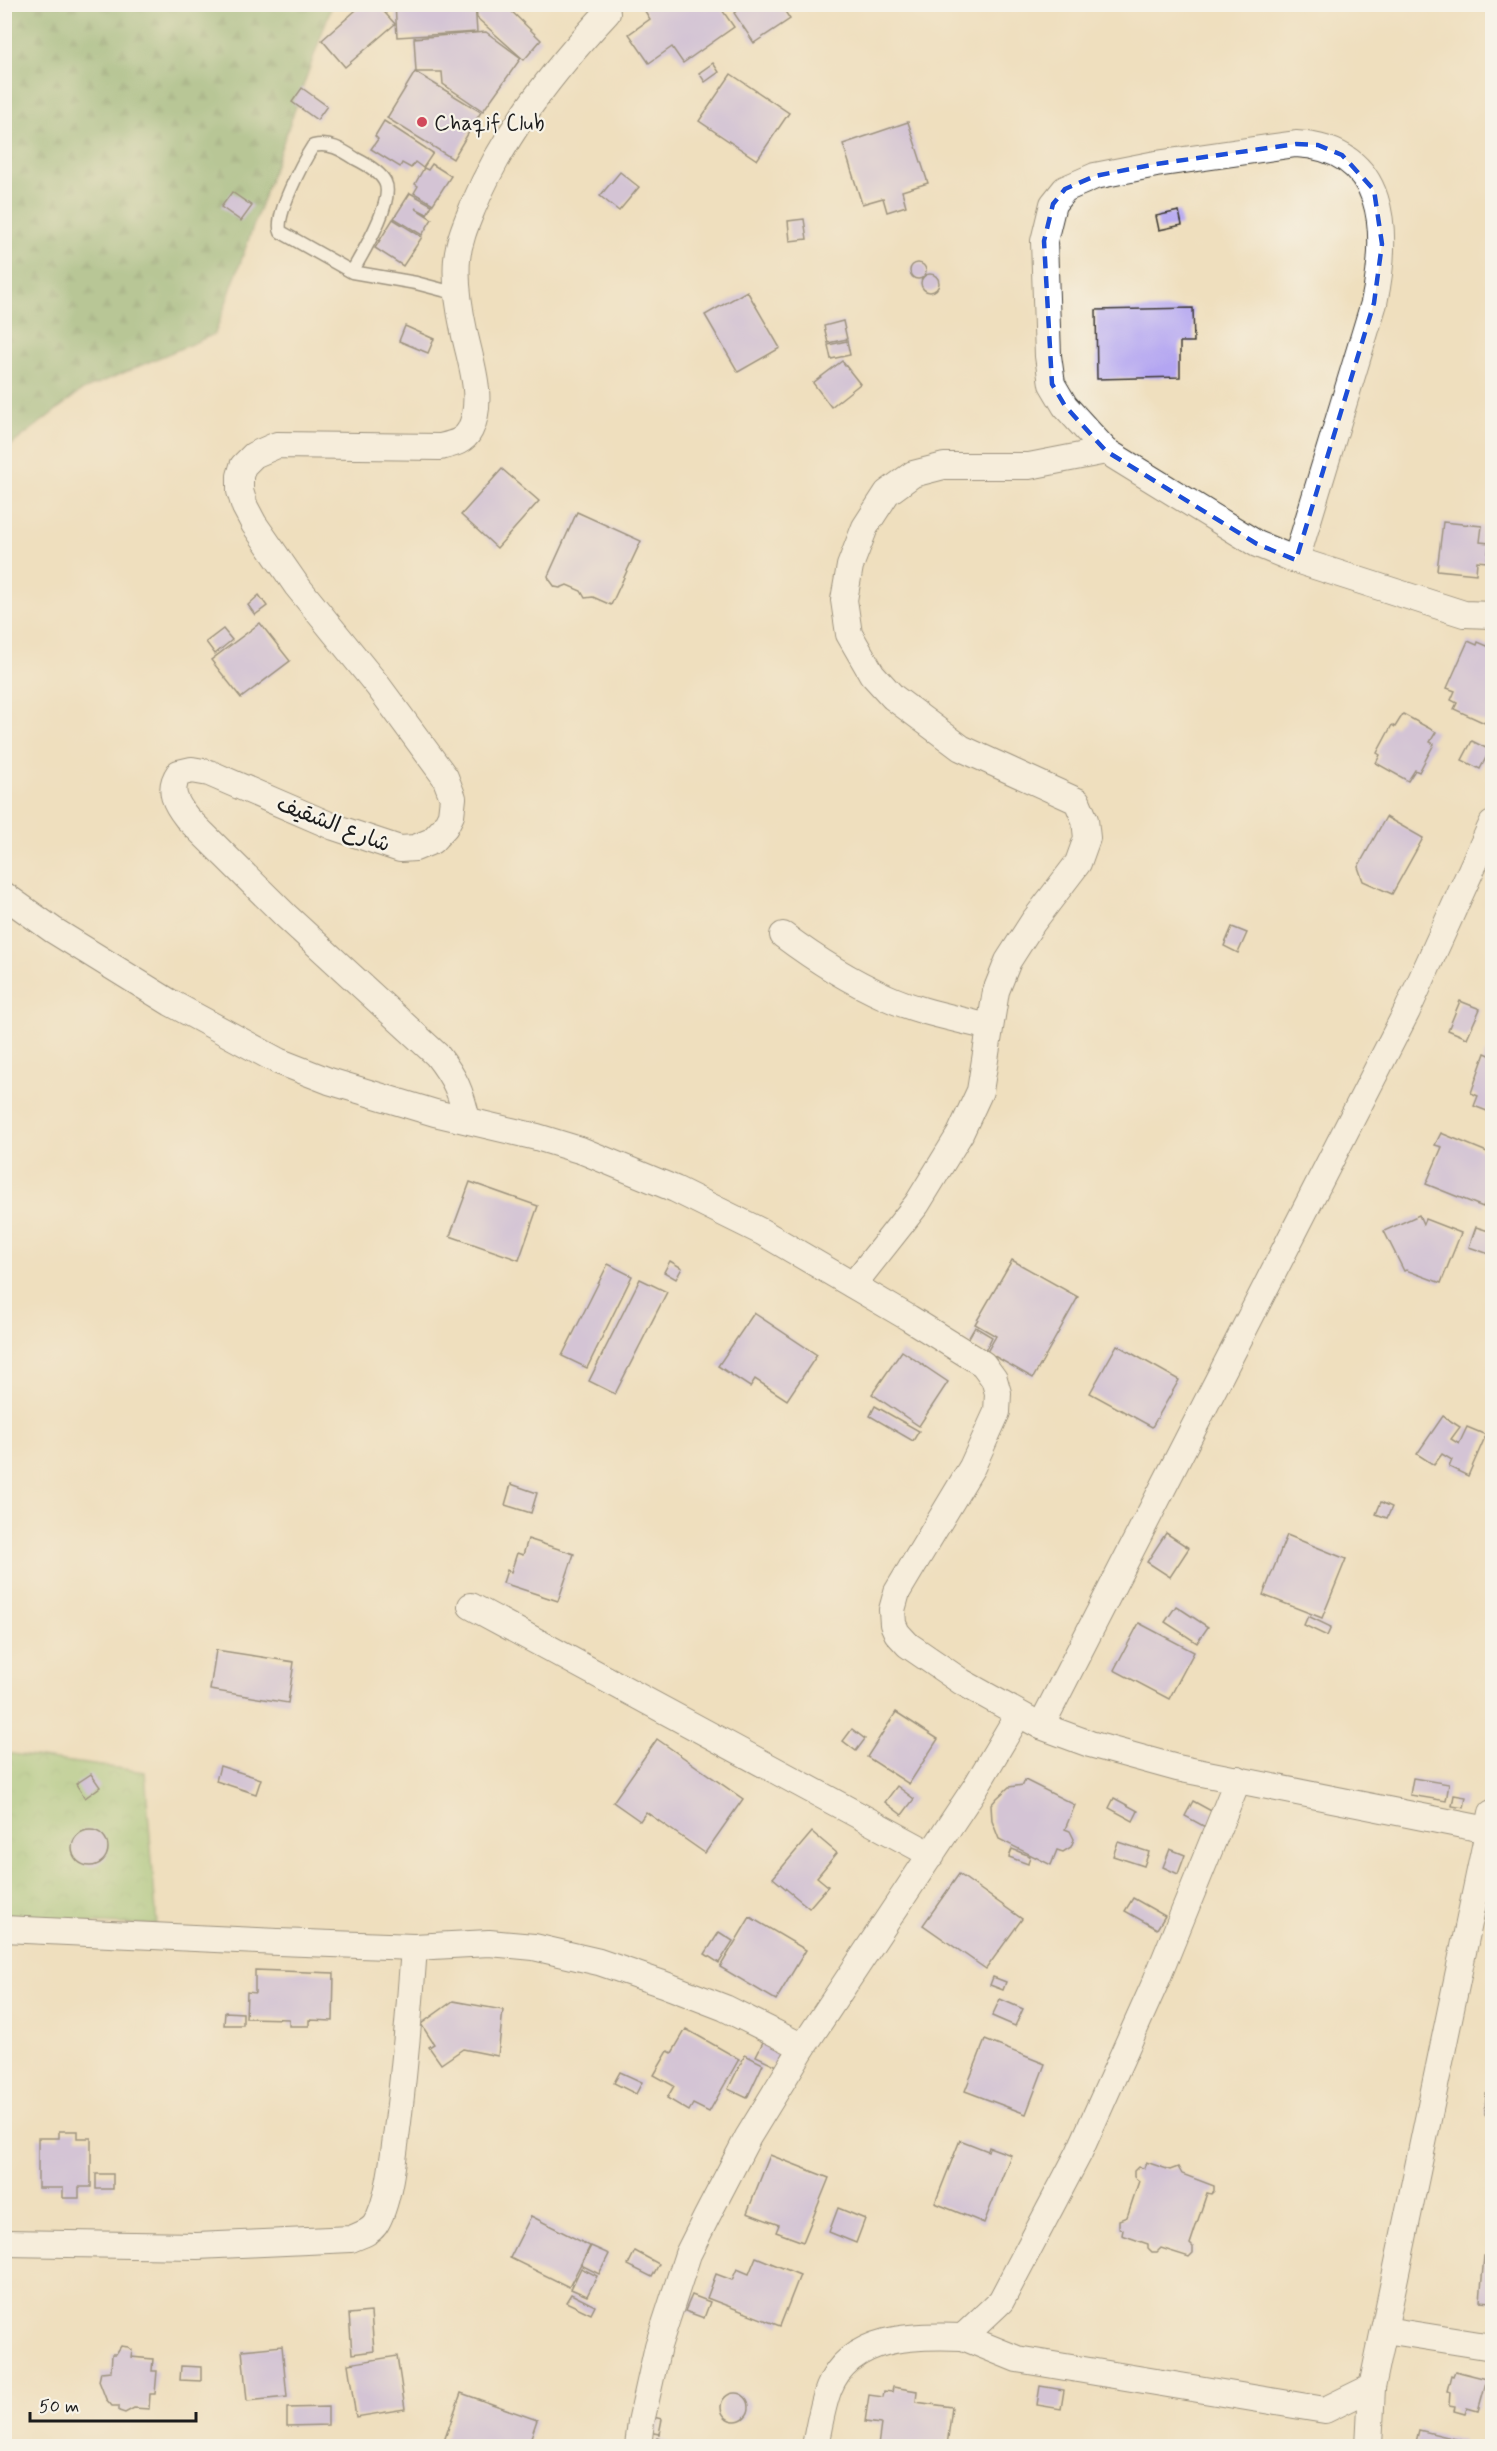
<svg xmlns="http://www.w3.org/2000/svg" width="1497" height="2451" font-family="Mynerve,'Playpen Sans Arabic',sans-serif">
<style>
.forest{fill:url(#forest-firs);stroke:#486241;stroke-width:1.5}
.park{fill:url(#park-crowns);stroke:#567048;stroke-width:1.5}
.building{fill:#b3a5f2}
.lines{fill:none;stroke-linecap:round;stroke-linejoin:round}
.lane-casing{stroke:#3c3934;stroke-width:15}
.street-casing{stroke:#3c3934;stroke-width:28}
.lane{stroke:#fff;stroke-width:12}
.street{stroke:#fff;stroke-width:26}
.marked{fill:none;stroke:#1d4ed8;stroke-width:4.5;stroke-dasharray:12 8;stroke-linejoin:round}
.poi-dot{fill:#d1495b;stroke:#f7f3e8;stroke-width:2}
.labels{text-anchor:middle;stroke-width:4.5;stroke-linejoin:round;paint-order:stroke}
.poi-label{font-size:22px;fill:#1c1c1c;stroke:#f7f3e8;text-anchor:start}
.street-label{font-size:22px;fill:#1c1c1c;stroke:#f7f3e8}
</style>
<defs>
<pattern id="forest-firs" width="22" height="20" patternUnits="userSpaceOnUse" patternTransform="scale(1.5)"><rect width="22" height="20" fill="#74a966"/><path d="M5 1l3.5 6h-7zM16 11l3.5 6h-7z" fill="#5e8953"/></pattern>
<pattern id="park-crowns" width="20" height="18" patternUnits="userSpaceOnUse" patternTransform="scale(1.5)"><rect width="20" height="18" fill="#90c375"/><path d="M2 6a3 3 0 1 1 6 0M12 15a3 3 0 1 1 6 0" fill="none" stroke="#7ca765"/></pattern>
</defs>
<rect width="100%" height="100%" fill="#f7f3e8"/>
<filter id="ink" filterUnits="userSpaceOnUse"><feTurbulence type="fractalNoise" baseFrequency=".0167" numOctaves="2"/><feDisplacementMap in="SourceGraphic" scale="12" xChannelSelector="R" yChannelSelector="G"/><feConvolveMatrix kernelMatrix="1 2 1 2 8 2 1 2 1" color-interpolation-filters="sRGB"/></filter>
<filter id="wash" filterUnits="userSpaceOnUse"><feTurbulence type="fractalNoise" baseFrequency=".008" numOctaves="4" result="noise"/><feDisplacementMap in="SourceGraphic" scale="24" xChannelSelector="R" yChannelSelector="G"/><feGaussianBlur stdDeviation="1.35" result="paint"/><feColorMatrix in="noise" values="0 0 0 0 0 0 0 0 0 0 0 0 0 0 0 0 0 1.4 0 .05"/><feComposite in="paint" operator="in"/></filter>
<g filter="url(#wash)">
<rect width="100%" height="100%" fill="#efdfbe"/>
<polygon class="forest" points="5,5 332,5 215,334 81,391 5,450"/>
<polygon class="park" points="5,1753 145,1772 157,1925 5,1920"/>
<g id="blocks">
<g class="building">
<polygon points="363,4 377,4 395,24 345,67 322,40"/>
<polygon points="395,4 475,4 477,32 397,37"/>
<polygon points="476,4 504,4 541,40 524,60 477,18"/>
<polygon points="647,4 718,4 734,27 683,63 672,47 649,63 629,34 650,19 643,8"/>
<polygon points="746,4 780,4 790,19 754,43 734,13"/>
<polygon points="486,32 521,58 483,111 443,84 442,72 416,72 414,38"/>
<polygon points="713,63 719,72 705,82 699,73"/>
<polygon points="415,72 481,112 453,159 387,118"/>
<polygon points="731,74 789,113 757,160 699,121"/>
<polygon points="302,88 327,106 317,120 292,102"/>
<polygon points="384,121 433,153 423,168 415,162 411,168 402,163 400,167 371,149 378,139 375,136"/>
<polygon points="908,122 928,183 902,191 906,206 887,212 883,198 862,204 843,144"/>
<polygon points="432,164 451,176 433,204 414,193 418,186 415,184 424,168 428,170"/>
<polygon points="620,172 639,187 619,211 600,196"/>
<polygon points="232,192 252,206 241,221 221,207"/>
<polygon points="410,193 432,205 427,214 415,208 432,219 422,235 394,218"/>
<polygon points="1179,211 1182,225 1159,230 1156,216"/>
<polygon points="393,219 422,237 403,266 375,248"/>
<polygon points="804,219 807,239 790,241 788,221"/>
<circle cx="918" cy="271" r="8"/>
<circle cx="930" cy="283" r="9"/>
<polygon points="747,291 780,348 738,372 705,315"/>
<polygon points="1193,308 1194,342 1180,342 1180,377 1097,379 1096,310"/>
<polygon points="843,321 847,339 828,343 824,326"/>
<polygon points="405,326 434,339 428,353 399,341"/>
<polygon points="847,341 850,355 831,359 828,345"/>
<polygon points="842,361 860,384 831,407 813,383"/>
<polygon points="502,469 539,501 497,548 461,515"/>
<polygon points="577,512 641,541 611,605 593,597 585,598 581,591 567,585 560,588 555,587 549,579 548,576"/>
<polygon points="1443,522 1482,526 1480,542 1489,543 1487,562 1477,561 1476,574 1437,570"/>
<polygon points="259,595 267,606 255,615 248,605"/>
<polygon points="260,623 290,661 241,698 211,660"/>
<polygon points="223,629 232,640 215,654 206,642"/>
<polygon points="1468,641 1477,645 1478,642 1492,648 1492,720 1489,725 1454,709 1457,703 1451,700 1455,691 1447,688"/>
<polygon points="1403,714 1436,732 1430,742 1434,744 1419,772 1415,770 1408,781 1376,763 1380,755 1377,753 1392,725 1395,727"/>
<polygon points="1472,741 1490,750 1480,769 1462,760"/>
<polygon points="1386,817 1423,838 1392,894 1363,881 1358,867"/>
<polygon points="1232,927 1247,933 1238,953 1224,946"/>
<polygon points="1460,1001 1480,1009 1467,1038 1448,1030"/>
<polygon points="1485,1053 1492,1056 1492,1113 1474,1106 1478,1096 1471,1093"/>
<polygon points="1441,1133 1492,1154 1492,1167 1488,1179 1492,1181 1492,1184 1483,1207 1426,1184 1442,1147 1435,1145"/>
<polygon points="470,1182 538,1206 519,1260 450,1236"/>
<polygon points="1419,1215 1423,1224 1425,1219 1461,1233 1441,1283 1406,1270 1404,1271 1384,1231"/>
<polygon points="1476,1227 1492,1232 1492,1255 1469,1247"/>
<polygon points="1012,1260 1078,1297 1033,1378 987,1352 996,1336 975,1324"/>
<polygon points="670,1261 682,1268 676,1279 664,1272"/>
<polygon points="608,1264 632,1276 587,1368 562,1356"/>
<polygon points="640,1279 667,1292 615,1394 589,1381"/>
<polygon points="754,1313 817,1355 787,1400 755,1379 750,1387 718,1366"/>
<polygon points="975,1327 992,1337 985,1351 967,1341"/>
<polygon points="1117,1345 1179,1380 1152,1427 1090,1393"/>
<polygon points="902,1351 948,1382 919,1426 872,1394"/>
<polygon points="875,1406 919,1431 913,1441 870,1416"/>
<polygon points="1443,1416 1460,1427 1451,1439 1459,1444 1467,1427 1486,1435 1468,1476 1449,1467 1452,1460 1442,1454 1434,1465 1417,1454"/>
<polygon points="511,1484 537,1493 531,1513 505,1505"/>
<polygon points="1381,1502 1392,1507 1387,1518 1376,1514"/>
<polygon points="1166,1533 1189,1548 1170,1577 1147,1562"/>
<polygon points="1287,1535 1346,1559 1322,1618 1263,1595"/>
<polygon points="528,1539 574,1554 558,1601 503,1583 507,1570 511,1572 517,1553 523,1555"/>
<polygon points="1176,1606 1208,1627 1197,1643 1165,1622"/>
<polygon points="1308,1616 1331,1627 1327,1636 1304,1625"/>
<polygon points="1139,1623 1194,1652 1169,1699 1114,1670"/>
<polygon points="216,1650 294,1662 288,1703 210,1690"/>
<polygon points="896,1712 938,1739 909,1784 867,1757"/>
<polygon points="852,1729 865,1739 856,1751 843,1741"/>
<polygon points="657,1739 743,1799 705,1853 646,1812 640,1821 613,1802"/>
<polygon points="220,1766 261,1779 256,1794 216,1781"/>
<polygon points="91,1774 100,1787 85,1798 76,1784"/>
<polygon points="1413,1778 1449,1784 1446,1801 1410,1795"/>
<polygon points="1025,1780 1075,1805 1065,1829 1070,1831 1074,1839 1071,1847 1063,1852 1057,1850 1051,1865 999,1839 992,1821 991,1805 997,1798 1009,1787 1023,1785"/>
<polygon points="897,1786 914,1799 902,1815 885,1802"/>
<polygon points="1454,1795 1466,1797 1464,1808 1452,1806"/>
<polygon points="1114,1798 1138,1811 1133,1821 1109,1808"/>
<polygon points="1193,1801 1215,1813 1207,1828 1185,1816"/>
<circle cx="90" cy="1848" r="18"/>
<polygon points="812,1832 837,1853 817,1877 828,1886 809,1908 773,1878"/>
<polygon points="1118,1842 1149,1852 1144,1866 1113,1856"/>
<polygon points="1012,1849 1030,1856 1028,1864 1009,1857"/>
<polygon points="1170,1849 1185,1855 1178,1874 1163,1867"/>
<polygon points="959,1874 1022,1919 986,1969 923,1925"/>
<polygon points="1133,1898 1165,1916 1157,1929 1125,1911"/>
<polygon points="750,1917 806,1950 776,2000 720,1967"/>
<polygon points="719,1932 733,1941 719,1963 705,1954"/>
<polygon points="255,1970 334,1973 333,2021 309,2020 309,2026 289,2026 289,2019 246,2018 247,1992 255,1993"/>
<polygon points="993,1977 1006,1982 1003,1990 990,1985"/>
<polygon points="1000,1999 1023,2009 1015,2026 992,2016"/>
<polygon points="453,2001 503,2010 498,2056 463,2049 441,2064 429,2047 434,2044 421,2024"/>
<polygon points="225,2012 243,2013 243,2025 224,2025"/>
<polygon points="686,2029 739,2059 709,2112 693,2104 689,2111 667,2098 674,2086 654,2075 668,2051 672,2053"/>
<polygon points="767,2034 788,2044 777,2066 756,2056"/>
<polygon points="985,2040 1045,2064 1026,2114 965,2091"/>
<polygon points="745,2055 763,2064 747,2098 728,2089"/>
<polygon points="620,2072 642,2082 636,2094 614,2083"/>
<polygon points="1486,2094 1492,2094 1492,2115 1485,2115"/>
<polygon points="59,2131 77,2131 77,2138 91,2138 91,2187 79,2187 79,2198 63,2198 63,2188 38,2188 38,2138 59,2138"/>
<polygon points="960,2140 988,2151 989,2147 1011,2155 984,2223 935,2203"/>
<polygon points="770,2155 829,2178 803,2242 776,2232 779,2225 747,2213"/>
<polygon points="1146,2162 1170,2170 1178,2167 1182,2174 1214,2186 1214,2191 1211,2194 1207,2193 1190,2244 1193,2247 1193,2253 1189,2257 1161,2248 1157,2252 1152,2252 1148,2248 1148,2244 1122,2235 1123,2230 1119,2227 1119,2220 1127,2217 1139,2181 1134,2177 1134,2171 1138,2167 1144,2168"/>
<rect x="96" y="2174" width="17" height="15"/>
<polygon points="838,2208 865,2219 856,2243 829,2232"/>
<polygon points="531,2216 590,2246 569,2287 510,2258"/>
<polygon points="591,2246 609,2254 599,2274 581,2265"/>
<polygon points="635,2251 659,2264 652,2277 628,2265"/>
<polygon points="1484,2256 1492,2256 1492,2302 1480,2301"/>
<polygon points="756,2257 800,2275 780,2326 707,2298 716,2274 732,2280 737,2269 749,2274"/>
<polygon points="581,2268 597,2276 587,2296 571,2289"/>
<polygon points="571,2294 595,2306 591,2314 566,2302"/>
<polygon points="692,2295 710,2302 704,2318 685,2311"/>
<polygon points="371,2312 374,2351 352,2354 349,2314"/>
<polygon points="121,2346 128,2347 132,2350 131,2357 153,2359 152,2371 157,2371 155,2394 150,2394 149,2409 134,2408 125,2413 119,2411 119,2406 112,2406 106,2399 99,2381 101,2372 111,2371 112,2354 116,2354"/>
<polygon points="282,2346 287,2397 247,2401 242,2350"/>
<polygon points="397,2356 405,2409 356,2417 348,2364"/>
<polygon points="181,2366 201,2367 201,2381 180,2380"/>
<polygon points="1455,2371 1487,2379 1478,2411 1467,2408 1465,2414 1454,2411 1455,2407 1449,2406 1450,2392 1447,2391 1451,2375 1453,2376"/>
<polygon points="1040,2386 1064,2390 1061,2409 1037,2405"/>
<polygon points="893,2387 917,2391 916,2402 952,2407 947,2446 878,2446 881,2424 865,2422 869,2395 883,2397 884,2391 892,2392"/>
<circle cx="735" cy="2407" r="14"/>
<polygon points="461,2393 537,2420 528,2446 451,2446 452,2444 444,2441"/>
<polygon points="328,2407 328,2425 287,2426 287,2408"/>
<polygon points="653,2417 662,2419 659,2434 649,2432"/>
<polygon points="1419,2430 1464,2441 1463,2446 1415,2446"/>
<polygon points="657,2438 679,2446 654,2446"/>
</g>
</g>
</g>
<g filter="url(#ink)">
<use href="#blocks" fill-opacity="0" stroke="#3c3934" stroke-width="1.5"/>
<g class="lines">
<defs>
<path id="lane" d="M352,272c10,-18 43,-71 33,-90 -5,-10 -19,-18 -29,-23 -14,-9 -26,-17 -43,-13 -9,14 -40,72 -32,86l71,40 64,11 42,11"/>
<g id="street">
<path d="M1296,560l78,-257c15,-71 14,-154 -78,-159l-140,20 -61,12 -30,13 -12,15 -9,37 4,115 4,28 13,22 41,45 151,93 39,16 168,54 28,1"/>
<polyline points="4,895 53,930 171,1003 278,1061 329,1081 435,1113 537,1137 583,1151 675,1189 762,1232 909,1318 983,1364 994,1379 998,1393 997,1412 972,1467 897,1592 892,1610 893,1624 897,1633 908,1645 962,1682 1041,1726 1090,1744 1177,1768 1488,1830"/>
<path d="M783,935c32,24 67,46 103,62 33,15 69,21 103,30"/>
<path d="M467,1120c-6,-28 -12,-42 -30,-65l-152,-140 -98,-97c-11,-14 -20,-28 -8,-45l13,-3 17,3 125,54 66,22 15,-1 17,-7 13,-14 6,-12 2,-17 -8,-21 -67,-91 -81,-100 -43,-62 -9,-17 -5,-16v-15l3,-10 11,-11 23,-10 163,2c12,-3 24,-5 30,-17 15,-31 0,-69 -6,-99 -5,-23 -9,-48 -7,-72 2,-19 9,-35 16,-52 31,-74 80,-136 134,-194"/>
<polyline points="853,1285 917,1204 960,1134 980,1091 996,991 1008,961 1033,922 1078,863 1087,838 1085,820 1077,801 961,748 893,697 872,674 849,634 844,600 850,566 865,527 887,493 913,474 944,466 1029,466 1106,451"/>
<polyline points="471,1606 932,1855"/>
<polyline points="1041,1726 1407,1011 1492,824"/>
<polyline points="4,1929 278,1942 414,1947 489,1943 534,1947 599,1962 663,1984 725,2008 803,2047"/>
<path d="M4,2243l193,3 154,-7c9,-4 18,-6 24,-14 15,-23 19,-75 23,-103 7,-59 12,-117 16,-175"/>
<polyline points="1385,2330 1492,2347"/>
<polyline points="963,2337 1017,2359 1325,2410 1372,2387"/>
<polyline points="638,2446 641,2422 658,2346 688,2254 707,2216 748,2137 803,2047 975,1788 1018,1715"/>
<path d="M815,2446c4,-19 7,-40 14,-58 21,-53 86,-53 134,-51l38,-36 78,-148 77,-172 82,-202"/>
<polyline points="1369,2446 1372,2387 1492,1813"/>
</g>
</defs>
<use href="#lane" class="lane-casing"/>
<use href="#street" class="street-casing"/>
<use href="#lane" class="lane"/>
<use href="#street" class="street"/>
</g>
</g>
<path d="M0 0H1497V2451H0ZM1296,144l22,1 24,10 32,35 8,54 -8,59 -78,257 -39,-16 -151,-93 -41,-45 -13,-22 -8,-143 9,-37 12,-15 30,-13 61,-12z" fill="#efdfbe" fill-opacity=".55" fill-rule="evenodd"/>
<path class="marked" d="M1296,144l22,1 24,10 32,35 8,54 -8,59 -78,257 -39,-16 -151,-93 -41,-45 -13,-22 -8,-143 9,-37 12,-15 30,-13 61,-12z"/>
<circle class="poi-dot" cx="422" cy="122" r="6"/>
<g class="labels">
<g class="poi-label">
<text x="434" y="130">Chaqif Club</text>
</g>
<g class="street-label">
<text transform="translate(334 823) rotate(21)" y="8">شارع الشقيف</text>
</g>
</g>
<rect width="1497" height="2451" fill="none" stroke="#f7f3e8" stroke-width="24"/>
<path d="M30 2412v9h166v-9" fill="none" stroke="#1c1c1c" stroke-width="3"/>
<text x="39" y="2412" font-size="18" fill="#1c1c1c" stroke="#f7f3e8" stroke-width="4.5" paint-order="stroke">50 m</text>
</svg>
